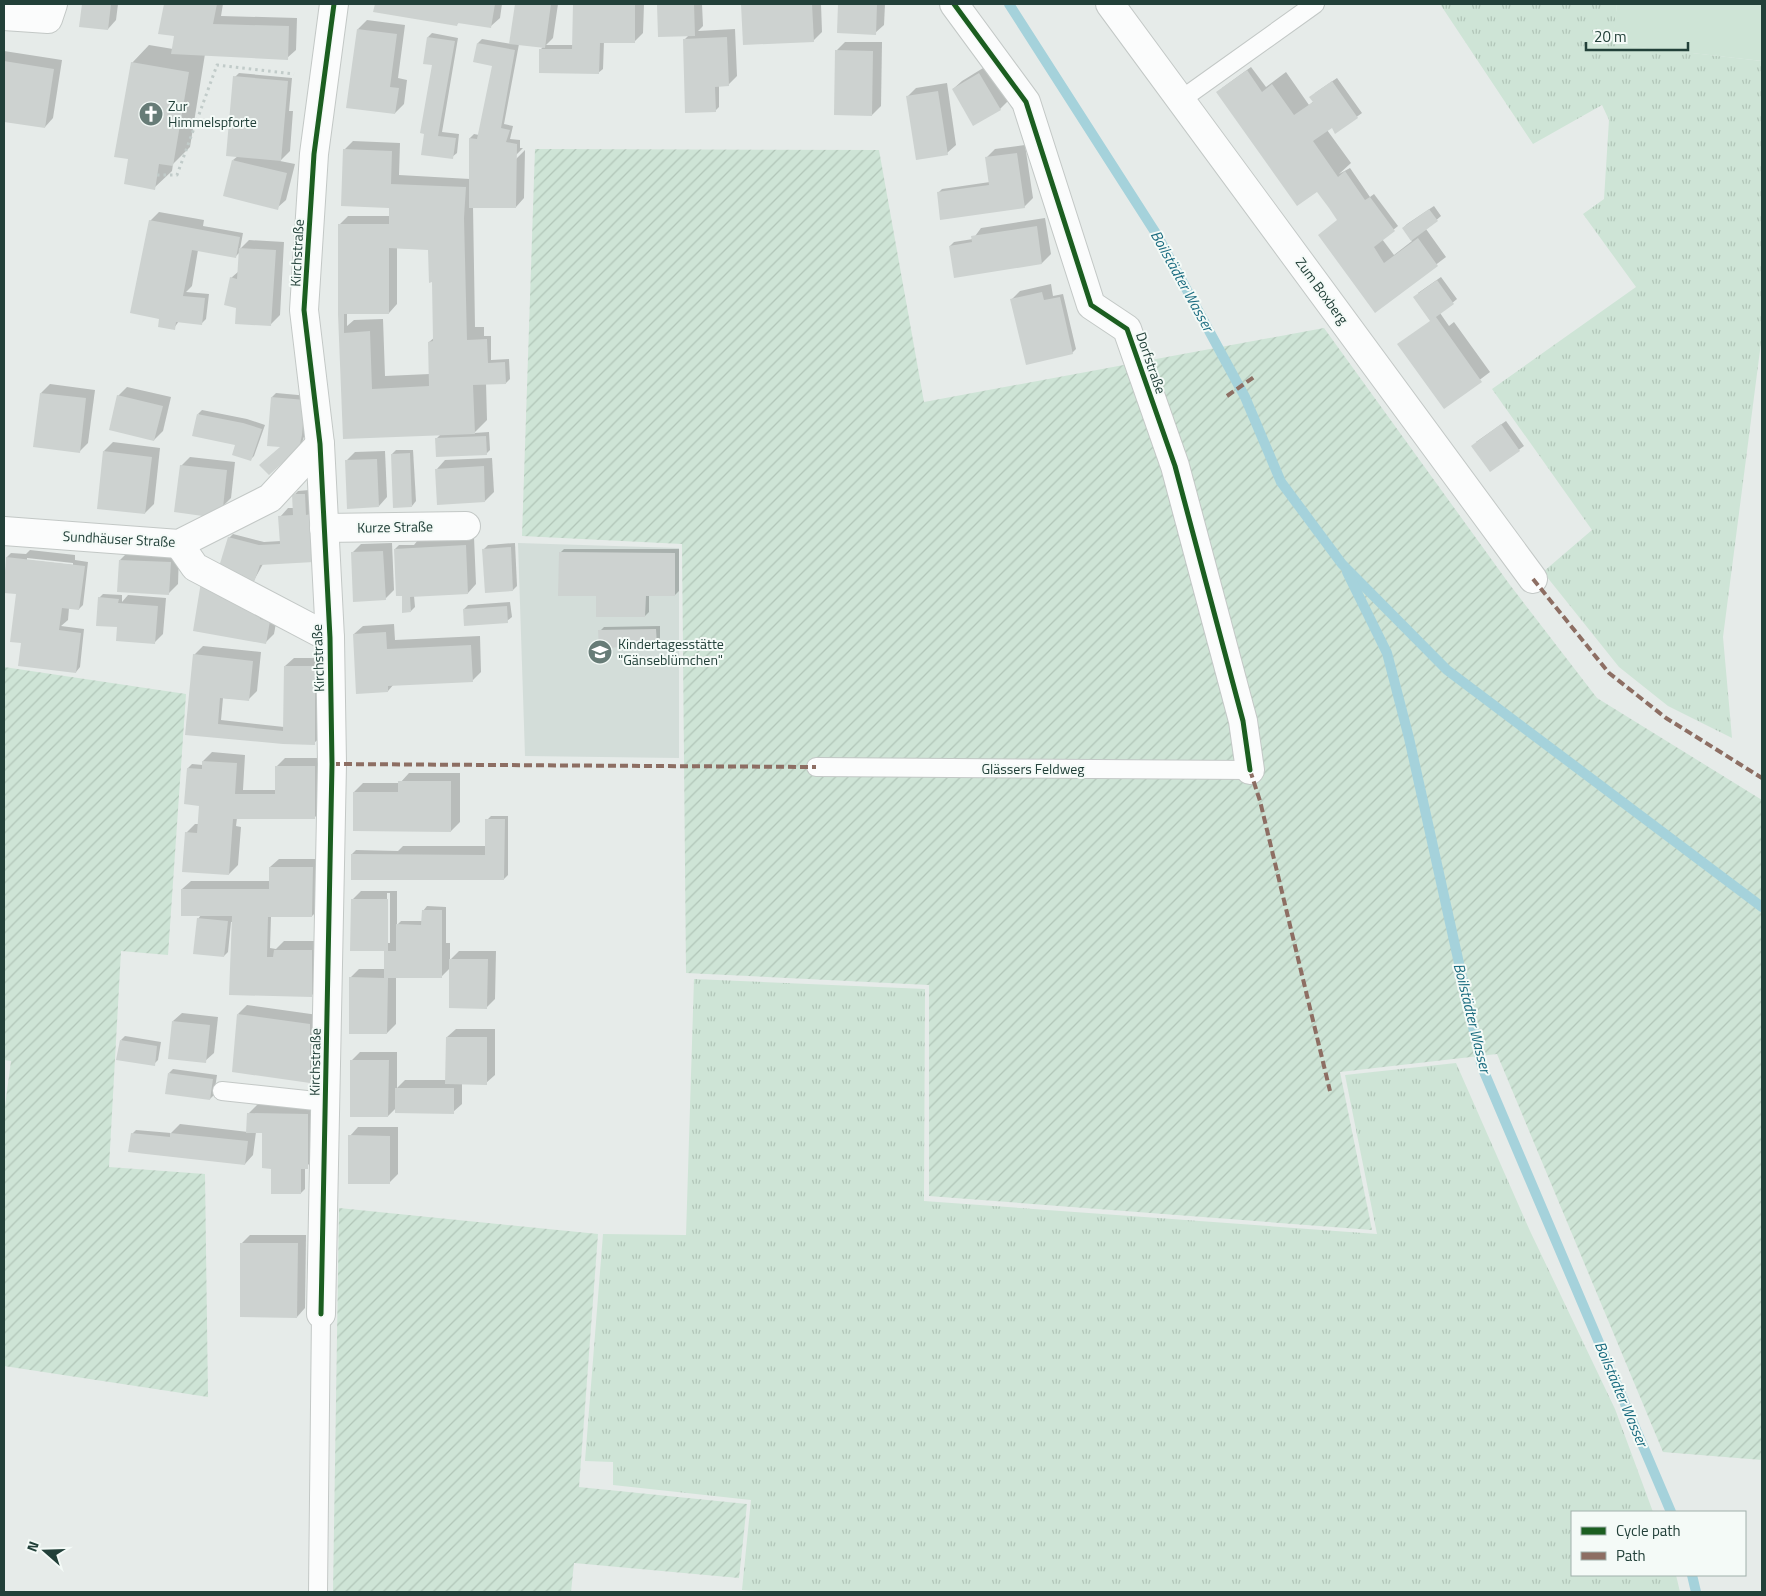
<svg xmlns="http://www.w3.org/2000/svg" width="1766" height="1596" font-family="'Titillium Web',sans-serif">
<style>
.built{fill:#d3ddd9}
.grass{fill:url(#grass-tufts)}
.garden{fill:url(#garden-furrows)}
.pitch{fill:#cee4d6}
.shadow{fill:#0003;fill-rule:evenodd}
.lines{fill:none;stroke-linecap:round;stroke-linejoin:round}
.stream{stroke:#a5d2db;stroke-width:10}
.building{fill:#cdd2d0;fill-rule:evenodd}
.lane-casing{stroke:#c3c8c6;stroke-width:20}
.street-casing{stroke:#c3c8c6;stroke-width:30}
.path{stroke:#c1cbc9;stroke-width:3;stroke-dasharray:2.5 4;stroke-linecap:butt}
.lane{stroke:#fbfcfc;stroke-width:18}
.street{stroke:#fbfcfc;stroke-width:28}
.quiet{stroke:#8d6e63;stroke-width:4;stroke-dasharray:8 4;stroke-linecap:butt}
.cycleway-casing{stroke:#f4faf7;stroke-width:8}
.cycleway{stroke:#1b5e20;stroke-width:5}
.labels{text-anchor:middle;stroke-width:4;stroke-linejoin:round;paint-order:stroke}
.poi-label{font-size:14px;fill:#224039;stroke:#f4faf7;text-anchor:start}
.street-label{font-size:14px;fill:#224039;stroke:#f4faf7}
.water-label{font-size:15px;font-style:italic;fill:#196b7f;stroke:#f4faf7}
</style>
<defs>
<pattern id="grass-tufts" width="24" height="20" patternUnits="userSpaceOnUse" patternTransform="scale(1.25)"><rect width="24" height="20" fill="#cee4d6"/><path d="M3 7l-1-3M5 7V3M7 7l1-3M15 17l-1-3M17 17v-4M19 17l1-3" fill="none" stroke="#b1c5b8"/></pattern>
<pattern id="garden-furrows" width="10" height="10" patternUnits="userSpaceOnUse" patternTransform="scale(1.25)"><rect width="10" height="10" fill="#cee4d6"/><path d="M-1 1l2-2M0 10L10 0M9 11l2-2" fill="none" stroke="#b1c5b8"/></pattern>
</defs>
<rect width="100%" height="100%" fill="#e6ebe9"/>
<polygon class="built" points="518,543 679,548 679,758 525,756"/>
<g class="grass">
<polygon points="1440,4 1617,4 1613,44 1762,61 1762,335 1723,637 1732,738 1668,706 1619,667 1543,572 1592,530 1492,389 1636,287 1583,214 1604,199 1609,120 1602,105 1533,144"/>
<polygon points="694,979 925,989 924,1201 1377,1234 1345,1075 1456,1063 1530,1231 1615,1409 1653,1512 1572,1512 1572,1575 1676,1575 1680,1592 775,1592 742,1590 751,1500 613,1485 613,1462 585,1461 603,1234 686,1235"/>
</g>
<g class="garden">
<polygon points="535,149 879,150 924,402 1324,328 1510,585 1597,698 1762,800 1762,1460 1663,1452 1497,1054 1340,1072 1372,1230 929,1196 929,985 686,973 682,544 522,536"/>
<polygon points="4,667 186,694 168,955 121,951 109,1167 205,1174 208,1397 4,1366 4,1113 11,1061 4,1060"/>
<polygon points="339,1208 598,1234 579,1487 747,1504 739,1578 574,1563 571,1592 333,1592"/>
</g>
<polygon class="pitch" points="1617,4 1762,4 1762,61 1612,44"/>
<g class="shadow">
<polygon points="84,4 118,4 116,20 108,29 81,26"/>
<polygon points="165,4 223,4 221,16 297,18 296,50 287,58 205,54 190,147 173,164 172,171 154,188 130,158 132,63 149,45 173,49 176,33 160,33"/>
<polygon points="376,4 502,4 500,18 491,26 460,22 457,24 375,11"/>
<path d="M516,4h42l-5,34 -7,7h27l1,-41h70l-1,29 -9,9 -30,-1 -1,28 -5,4 -58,-23 3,-3 -24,-3 -15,80 9,2 -3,13 10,1v8h3l-12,12 2,2 12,-12 -1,48 -8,9 -43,-1 2,121h9v9h7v24l18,-1 1,20 -4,4h-20l1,37 -13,13 15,-1 1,18 -4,4 -50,-15 5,-5 -97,4 -5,-213 9,-9h42v-9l-46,-57 9,-9 47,2 -1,32 71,4v-41l4,-4 5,1 15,-70 -19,-4 3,-18 4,-4 29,5zM397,248l32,1 5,32 1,56 -6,5 1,32 -45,2 -2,-57 -29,1 -7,6v-13h42l8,-9z"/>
<polygon points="658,4 702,4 703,26 698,31 735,29 737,76 728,85 719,85 719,107 715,111 684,40 689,35 659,36"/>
<polygon points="743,4 821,4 822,32 813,41 744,44"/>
<polygon points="839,4 885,4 884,25 875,33 838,32"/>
<polygon points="367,20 405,25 398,78 407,80 404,104 395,113 348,107 358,29"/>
<polygon points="432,33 458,38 442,132 459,134 457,153 452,157 423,154 433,64 428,37"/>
<polygon points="845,42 882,42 881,106 872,115 837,50"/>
<polygon points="4,51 62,60 53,118 45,127 4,121"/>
<polygon points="988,65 1009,100 1000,109 953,89 962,81"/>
<polygon points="1251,67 1266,87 1286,72 1309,105 1314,101 1315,93 1337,78 1362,113 1336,132 1332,126 1327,130 1351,163 1339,174 1350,168 1370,197 1374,194 1398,226 1382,239 1394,255 1412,241 1403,228 1407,224 1434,206 1441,216 1426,229 1446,257 1375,311 1338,219 1317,190 1222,88"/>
<polygon points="239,73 292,78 289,111 293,111 290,151 280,161 295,164 286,200 277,208 233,160 238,156 235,77"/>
<polygon points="947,83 956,145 947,153 907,97 916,88"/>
<polygon points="1025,145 1033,198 1024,207 938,193 942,189 990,182 986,158 995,149"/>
<polygon points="159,212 204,220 203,226 243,233 240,249 249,240 284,242 280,315 271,324 237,307 231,278 239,271 240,252 235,257 198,250 192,286 186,292 209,294 206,319 202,323 179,321 174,328 161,318 150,221"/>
<polygon points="1045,218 1051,254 1042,263 955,276 950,246 954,242 973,239 981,228"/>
<polygon points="1441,277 1457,299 1440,313 1449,326 1454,322 1490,372 1444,407 1431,320 1418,293"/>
<polygon points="1051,284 1053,296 1063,294 1076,349 1072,353 1011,300 1020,291"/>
<polygon points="50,384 95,390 88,443 79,452 41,393"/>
<polygon points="127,387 171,397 163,431 154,440 118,396"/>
<polygon points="276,393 309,396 306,430 302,443 298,448 282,446 272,397"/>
<polygon points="202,410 247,419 265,425 254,456 250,460 236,444 198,414"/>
<polygon points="1506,421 1524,446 1490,471 1476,442"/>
<polygon points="113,442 160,448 154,504 145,513 104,451"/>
<polygon points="396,450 413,450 416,501 412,506 392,454"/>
<polygon points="385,451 387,497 379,506 346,461 355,452"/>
<polygon points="190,457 235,462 231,498 222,507 181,466"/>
<polygon points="492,458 494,492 485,501 437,469 445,460"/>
<polygon points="309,490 320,506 263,564 252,584 229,538 233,534 264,542 281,541 280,517 288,508 294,508 294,495 298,491"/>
<polygon points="474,537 476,584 468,593 414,596 415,607 411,611 403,595 395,549 399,545 414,545 418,540"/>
<polygon points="392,543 394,590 385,599 352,553 361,544"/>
<polygon points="515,543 517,586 513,590 484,549 488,545"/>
<polygon points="564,549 679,549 679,591 675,595 649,595 649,612 645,616 598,595 560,553"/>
<path d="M30,550l45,5v5l13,2 -5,43 -4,4 -10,-1 -1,12 -7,6 23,3 -4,38 -4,5 -54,-30 -5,-49 -13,-1v-6l3,-29 4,-4 15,1zM27,558l46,5v2l-46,-5z"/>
<polygon points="129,551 179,554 178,584 169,593 120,560"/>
<polygon points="202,583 278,612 274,634 265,643"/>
<polygon points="103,594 122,595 122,602 128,595 166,598 163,634 155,642 118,624 99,598"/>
<polygon points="510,602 512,617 507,621 464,609 468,605"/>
<polygon points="394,624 395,640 480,636 481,672 473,680 394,684 388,691 354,634 363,626"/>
<polygon points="660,626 660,641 656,645 600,631 604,627"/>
<polygon points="203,646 261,652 257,691 248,700 223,698 221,720 284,727 285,666 294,658 324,658 323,735 314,743 187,733 194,655"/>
<polygon points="212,752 245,755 243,790 277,790 277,766 285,758 324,758 323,809 314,818 237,818 236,826 241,827 238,865 229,874 186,833 195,824 199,824 200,804 188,768 192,764 203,765 203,761"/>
<polygon points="409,773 460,773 460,822 451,831 354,792 363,783 400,783"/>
<polygon points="491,816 508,816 508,875 504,879 352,854 356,850 398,851 403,846 486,846 487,820"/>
<polygon points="279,859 321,859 321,907 312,916 271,916 270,948 276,949 284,941 320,941 320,987 311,996 231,993 233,922 231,922 228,952 224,956 198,919 201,915 182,889 191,881 270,881 270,867"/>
<path d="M361,891h36v34l4,-4h21l1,-10 4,-5 19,1v36h4v17l9,-9h37l-1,48 -8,8 -37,-39 -9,9 -45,-1v48l-9,9 -37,-55 9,-9h26v-19l-33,-50zM387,893h3v50h-3z"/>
<polygon points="247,1005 318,1015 318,1073 309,1082 238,1014"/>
<polygon points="182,1013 218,1017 214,1053 205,1061 173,1021"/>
<polygon points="456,1029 495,1029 495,1075 486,1083 462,1083 462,1104 453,1112 397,1107 388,1116 351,1061 360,1052 397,1052 397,1088 405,1080 446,1080 447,1037"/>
<polygon points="125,1036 161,1042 158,1060 154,1064 121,1040"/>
<polygon points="173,1069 217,1075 214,1095 210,1099 169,1073"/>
<polygon points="257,1105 317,1105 316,1159 305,1167 305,1189 301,1193 273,1169 264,1132 256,1132 253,1155 245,1164 132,1134 136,1130 171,1133 180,1124 248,1132 248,1114"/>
<polygon points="358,1127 398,1127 398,1174 389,1183 350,1136"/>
<polygon points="250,1235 306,1235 305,1308 297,1317 241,1244"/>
</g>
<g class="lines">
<g class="stream">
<polyline points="1009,4 1157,235 1245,397 1281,482 1342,564 1447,670 1762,907"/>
<polyline points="1347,572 1387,653 1409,738 1482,1067 1671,1512"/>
<polyline points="1692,1575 1696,1592"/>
</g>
</g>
<g class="building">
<polygon points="82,4 111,4 108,30 79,27"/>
<polygon points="164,4 217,4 213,24 289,26 288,60 171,54 174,36 158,34"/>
<polygon points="375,4 495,4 491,28 458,23 457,26 373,12"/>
<polygon points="515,4 551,4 545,48 509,44"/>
<polygon points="573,4 635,4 635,43 600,43 599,74 539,73 539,49 572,49"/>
<polygon points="657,4 694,4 695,36 658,37"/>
<polygon points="741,4 812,4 814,42 743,45"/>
<polygon points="838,4 877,4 876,35 837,33"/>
<polygon points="357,29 397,34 390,87 399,88 395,114 346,108"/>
<polygon points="427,37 455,41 438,136 456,138 453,159 421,155 424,134 420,133 432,65 423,64"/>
<polygon points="727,37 729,86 715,87 716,112 685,113 683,39"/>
<polygon points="477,43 515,50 501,128 510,130 506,142 517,144 516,208 469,208 469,138 477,139 492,66 473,62"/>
<polygon points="835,50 873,51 872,116 834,115"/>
<polygon points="4,61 54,69 45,128 4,122"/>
<polygon points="131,62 189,72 173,166 159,164 155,190 124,184 128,159 114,157"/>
<polygon points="1247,70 1262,92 1272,84 1294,115 1313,102 1309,97 1332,81 1358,118 1335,134 1332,128 1313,141 1338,177 1345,171 1365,200 1370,197 1395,231 1374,247 1384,263 1418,238 1438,266 1375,313 1318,235 1337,220 1329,208 1317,192 1297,206 1216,92"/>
<polygon points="979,73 1001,110 973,126 952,89"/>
<polygon points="233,76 288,81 281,161 226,156"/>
<polygon points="938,91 948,155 916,160 906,96"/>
<path d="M343,149l49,2 -1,33 75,3 -2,31 3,122 20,-1 1,24 17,-1 1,22 -33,1 2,49 -132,5 -5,-125v-90h51v-16l-48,-2zM389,248l39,2 1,33 3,-1 1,59 -5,1 1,44 -57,3 -2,-58 -26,2v-19h45z"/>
<polygon points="1017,153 1025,208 940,220 937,192 989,185 985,157"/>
<polygon points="232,160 287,173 278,210 223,196"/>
<polygon points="1429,209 1438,221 1411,241 1402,228"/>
<polygon points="149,220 240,237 236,258 192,250 183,296 205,298 202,325 176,322 175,330 158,327 159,319 130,313"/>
<polygon points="1037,226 1042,264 954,278 949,246 972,242 971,236"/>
<polygon points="239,248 276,250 271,326 235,324 236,308 224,305 230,277 237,279"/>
<polygon points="1437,280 1454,304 1436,317 1482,382 1444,409 1397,344 1430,321 1413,297"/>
<polygon points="1042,292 1044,300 1060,297 1073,354 1026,365 1010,299"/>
<polygon points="40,393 86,398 80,453 33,447"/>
<polygon points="117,395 163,406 154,441 109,430"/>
<polygon points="271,397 305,400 302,435 299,448 269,475 259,465 280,447 267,446"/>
<polygon points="197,414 243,423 262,429 251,461 232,455 235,445 192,436"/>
<polygon points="1501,424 1520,451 1490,472 1471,446"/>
<polygon points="486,436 487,455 436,457 435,438"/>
<polygon points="103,451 152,457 145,514 97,509"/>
<polygon points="410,453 412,507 393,508 391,454"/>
<polygon points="377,459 379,507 347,509 345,460"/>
<polygon points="180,465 227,470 223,508 203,516 174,512"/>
<polygon points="484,466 485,502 437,505 435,469"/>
<polygon points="292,494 305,494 306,515 311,514 314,562 260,565 253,585 218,570 228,537 259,545 280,544 278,516 293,515"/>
<polygon points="466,545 468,594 410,597 411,612 402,613 402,596 396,596 394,549"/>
<polygon points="511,547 513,591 485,593 482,549"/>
<polygon points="383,551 386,600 353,602 351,552"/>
<polygon points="559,552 675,553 675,596 646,596 645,617 596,617 596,596 558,596"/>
<polygon points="6,557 85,566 79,610 62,608 59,630 81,633 76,673 18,666 21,643 10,642 16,594 4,593"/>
<polygon points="119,560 171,562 169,595 117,592"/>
<polygon points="201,582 262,610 260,619 270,621 266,644 193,631"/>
<polygon points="98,597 119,599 118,603 158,606 155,644 116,641 117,627 96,626"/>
<polygon points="507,606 508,623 464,626 463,609"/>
<polygon points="656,629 657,646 599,648 598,630"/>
<polygon points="386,632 387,649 471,645 473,682 388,686 388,692 356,694 353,634"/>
<polygon points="193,654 253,661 249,701 220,698 218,724 283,731 284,666 315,666 315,745 283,744 185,735"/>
<polygon points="202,761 237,763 235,794 275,794 275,766 315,766 315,819 233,819 229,875 182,872 185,832 197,833 199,806 184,804 187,768 202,769"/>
<polygon points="398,781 451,781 451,832 353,831 353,792 398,792"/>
<polygon points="485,819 505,819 504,880 351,880 351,854 485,855"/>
<polygon points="269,867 313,867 312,917 268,917 267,957 273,957 274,950 312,950 312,997 229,995 232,916 181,916 181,889 269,889"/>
<polygon points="351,899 388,899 388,951 396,951 396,924 421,925 422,910 442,910 442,978 388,978 387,1034 349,1034 349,977 384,978 384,951 350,951"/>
<polygon points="197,918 228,921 224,957 193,954"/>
<polygon points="449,959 488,959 487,1009 449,1008"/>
<polygon points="237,1014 310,1024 310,1083 232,1072"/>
<polygon points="172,1021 210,1025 206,1063 168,1059"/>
<polygon points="446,1037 487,1037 487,1085 445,1084"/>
<polygon points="120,1040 157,1046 155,1066 116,1060"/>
<polygon points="350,1060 389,1060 388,1117 350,1117"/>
<polygon points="168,1073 213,1079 210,1100 165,1094"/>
<polygon points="395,1088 454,1088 454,1114 395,1113"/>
<polygon points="247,1113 308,1114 308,1169 301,1169 301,1194 271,1194 271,1169 262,1168 262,1133 246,1133"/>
<polygon points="131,1133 170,1137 170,1133 248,1141 245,1165 128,1152"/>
<polygon points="348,1135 390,1136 390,1184 348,1184"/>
<polygon points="240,1243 298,1243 297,1318 240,1317"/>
</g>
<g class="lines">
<defs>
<g id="lane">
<polyline points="1182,99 1315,4"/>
<polyline points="816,767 1250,770"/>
<polyline points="222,1091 325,1102"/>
<polyline points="318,1592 321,1314"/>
</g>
<g id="street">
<polyline points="954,4 1026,102 1091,305 1127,329 1175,466 1243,721 1250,770"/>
<polyline points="1110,4 1533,579"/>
<polyline points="4,16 48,19 53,4"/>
<polyline points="324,528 466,526"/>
<polyline points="4,531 179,544 270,498 320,444"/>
<polyline points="179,544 195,567 330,638"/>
<polyline points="321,1314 332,764 330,638 320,444 304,310 314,154 334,4"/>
</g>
</defs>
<use href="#lane" class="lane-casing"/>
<use href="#street" class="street-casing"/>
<polyline class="path" points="157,175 177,175 217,65 294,74"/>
<use href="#lane" class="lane"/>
<use href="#street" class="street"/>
<g class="quiet">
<polyline points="1227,396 1254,377"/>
<polyline points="1533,579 1609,673 1666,718 1762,778"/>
<polyline points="332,764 816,767"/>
<polyline points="1250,770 1260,801 1330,1091"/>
</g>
<defs>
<g id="cycleway">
<polyline points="954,4 1026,102 1091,305 1127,329 1175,466 1243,721 1250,770"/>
<polyline points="321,1314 332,764 330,638 320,444 304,310 314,154 334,4"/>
</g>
</defs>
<use href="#cycleway" class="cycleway-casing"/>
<use href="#cycleway" class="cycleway"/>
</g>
<defs>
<symbol id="church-disc" viewBox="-11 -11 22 22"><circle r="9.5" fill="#677c77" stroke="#f4faf7"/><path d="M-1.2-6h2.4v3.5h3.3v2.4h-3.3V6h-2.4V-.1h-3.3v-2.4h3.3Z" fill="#fff"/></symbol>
<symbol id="school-disc" viewBox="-11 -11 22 22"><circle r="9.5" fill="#677c77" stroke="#f4faf7"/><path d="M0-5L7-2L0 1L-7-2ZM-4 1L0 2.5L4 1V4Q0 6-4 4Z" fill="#fff"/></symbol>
</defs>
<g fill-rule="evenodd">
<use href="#church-disc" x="137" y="100" width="28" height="28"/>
<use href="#school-disc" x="586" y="638" width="28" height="28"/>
</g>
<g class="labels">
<g class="poi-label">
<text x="168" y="111">Zur<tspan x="168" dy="16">Himmelspforte</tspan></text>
<text x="618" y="649">Kindertagesstätte<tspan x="618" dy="16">"Gänseblümchen"</tspan></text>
</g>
<g class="street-label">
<text transform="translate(297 253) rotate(-87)" y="5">Kirchstraße</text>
<text transform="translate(1322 291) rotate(54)" y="5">Zum Boxberg</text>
<text transform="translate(1151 363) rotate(71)" y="5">Dorfstraße</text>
<text transform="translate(395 527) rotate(-1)" y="5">Kurze Straße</text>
<text transform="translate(119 539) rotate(3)" y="5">Sundhäuser Straße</text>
<text transform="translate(318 658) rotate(-92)" y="5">Kirchstraße</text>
<text x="1033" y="774">Glässers Feldweg</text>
<text transform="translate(315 1062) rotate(-89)" y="5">Kirchstraße</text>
</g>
<g class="water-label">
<text transform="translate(1182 281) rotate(61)" y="5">Boilstädter Wasser</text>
<text transform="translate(1472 1018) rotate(76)" y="5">Boilstädter Wasser</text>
<text transform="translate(1621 1394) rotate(67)" y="5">Boilstädter Wasser</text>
</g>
</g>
<rect width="1766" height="1596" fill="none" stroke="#224039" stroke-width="10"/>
<rect x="1571" y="1511" width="175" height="65" fill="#f4faf7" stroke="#a0b0ab"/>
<rect x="1581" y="1527" width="25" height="8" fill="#1b5e20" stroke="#a0b0ab"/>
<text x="1616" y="1536" font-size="15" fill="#224039">Cycle path</text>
<rect x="1581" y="1552" width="25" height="8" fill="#8d6e63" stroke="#a0b0ab"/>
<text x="1616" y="1561" font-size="15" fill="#224039">Path</text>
<g transform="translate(45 1551) rotate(290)" stroke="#f4faf7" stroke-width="4" paint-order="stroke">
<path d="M0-4L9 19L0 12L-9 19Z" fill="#224039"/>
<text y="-8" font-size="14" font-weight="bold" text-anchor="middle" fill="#224039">N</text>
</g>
<path d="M1586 42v8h102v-8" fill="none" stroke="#224039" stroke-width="2.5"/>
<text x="1594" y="42" font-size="15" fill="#224039" stroke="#f4faf7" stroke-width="4" paint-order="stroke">20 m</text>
</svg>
